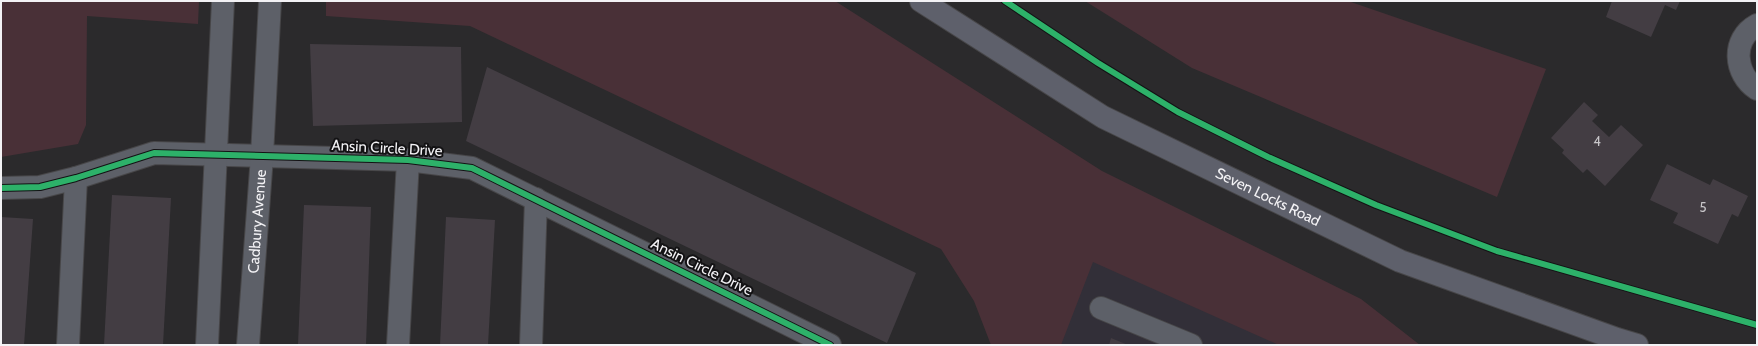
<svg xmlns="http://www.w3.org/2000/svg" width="1758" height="346" font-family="Cabin,sans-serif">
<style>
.built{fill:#322f38}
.green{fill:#493037}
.building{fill:#433d43}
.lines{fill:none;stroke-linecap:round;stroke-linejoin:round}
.minor-casing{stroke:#474648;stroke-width:24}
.major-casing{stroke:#474648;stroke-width:24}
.minor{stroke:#5d6068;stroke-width:22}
.major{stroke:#5e606b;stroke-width:22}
.cycleway-casing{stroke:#131214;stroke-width:8}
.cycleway{stroke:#2db169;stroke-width:6}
.labels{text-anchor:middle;stroke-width:4;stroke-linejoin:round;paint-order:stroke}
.number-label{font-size:13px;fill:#c7c5c8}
.street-label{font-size:15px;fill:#f3f2f5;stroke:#131214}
</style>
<rect width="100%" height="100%" fill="#2b2a2c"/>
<polygon class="built" points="1083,243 1315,345 1042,345"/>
<g class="green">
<polygon points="1,1 199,1 198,24 87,16 86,125 78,144 1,157"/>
<polygon points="326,1 835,1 1102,171 1361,299 1420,345 1279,345 1093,262 1061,345 991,345 974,301 941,249 470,26 326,16"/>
<polygon points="1085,1 1348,1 1546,69 1497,197 1192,68"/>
</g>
<g class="building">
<polygon points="1612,1 1680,1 1676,10 1665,5 1651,37 1606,17"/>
<polygon points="310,44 461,47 462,122 313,126"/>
<polygon points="487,67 916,273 887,343 466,141"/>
<polygon points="1584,102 1598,115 1592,121 1609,137 1621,125 1643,145 1605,186 1587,169 1583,173 1562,153 1564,150 1551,138"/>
<polygon points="1667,164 1710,185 1713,179 1748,196 1738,217 1732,214 1718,244 1673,223 1678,213 1650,200"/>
<polygon points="112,195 171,198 163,345 104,345"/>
<polygon points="304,205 371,207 366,345 298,345"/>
<polygon points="1,217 33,219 24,345 1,345"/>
<polygon points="446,217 495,220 488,345 440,345"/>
<polygon points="1111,338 1128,345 1109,345"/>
</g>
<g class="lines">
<defs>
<g id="minor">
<path d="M1757,25c-26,14 -23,49 0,64"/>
<polyline points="1,188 40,187 76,178 154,153 408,160 472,168 830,345"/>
<polyline points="1101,308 1191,345"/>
<polyline points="68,345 76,178"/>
<polyline points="207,345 223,1"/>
<path id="s1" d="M248,345l14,-189 8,-155"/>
<polyline points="398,345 408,160"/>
<polyline points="531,345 536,199"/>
</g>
<g id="major">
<path id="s2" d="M921,1l182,116 297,144 217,78 20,6"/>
</g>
</defs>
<use href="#minor" class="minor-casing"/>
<use href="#major" class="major-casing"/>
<use href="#minor" class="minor"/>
<use href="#major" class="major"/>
<defs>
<g id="cycleway">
<polyline points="1005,1 1098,63 1178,112 1268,157 1376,205 1497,251 1757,325"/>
<polyline points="1,188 40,187 76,178 154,153 408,160 472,168 830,345"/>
</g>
</defs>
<use href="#cycleway" class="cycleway-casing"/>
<use href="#cycleway" class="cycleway"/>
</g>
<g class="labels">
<g class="number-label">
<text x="1597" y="146">4</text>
<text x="1703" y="212">5</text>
</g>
<g class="street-label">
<text transform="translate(387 148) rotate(3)" y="5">Ansin Circle Drive</text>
<text dy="5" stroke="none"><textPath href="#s2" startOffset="399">Seven Locks Road</textPath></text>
<text dy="5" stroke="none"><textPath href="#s1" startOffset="124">Cadbury Avenue</textPath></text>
<text transform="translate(702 267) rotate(26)" y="5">Ansin Circle Drive</text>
</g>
</g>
<rect width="1758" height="346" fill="none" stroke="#f3f2f5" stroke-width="4"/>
</svg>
